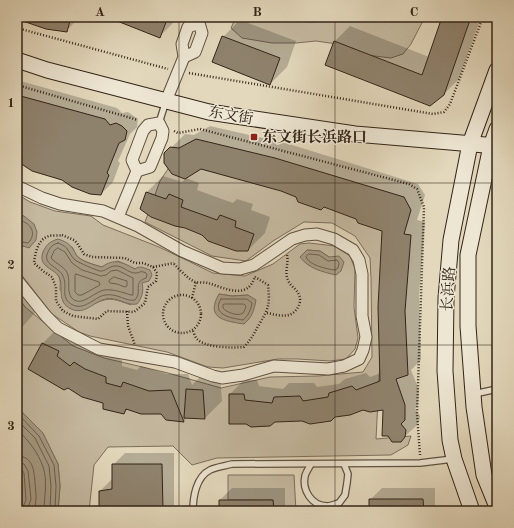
<svg xmlns="http://www.w3.org/2000/svg" width="514" height="528" font-family="'Old Standard TT','Noto Serif SC',serif">
<style>
.green{fill:#c5b9a0;stroke:#7c6e5c;fill-rule:evenodd}
.water{fill:#a79b84;stroke:#796b59}
.shadow{fill:#0003}
.lines{fill:none;stroke-linecap:round;stroke-linejoin:round}
.shore{stroke:#6d604e;stroke-width:1}
.building{fill:#8f826d;stroke:#332418}
.lane-casing{stroke:#5f5141;stroke-width:8}
.street-casing{stroke:#5f5141;stroke-width:13}
.secondary-casing{stroke:#332418;stroke-width:17}
.path{stroke:#332418;stroke-width:2.5;stroke-dasharray:1 2;stroke-linecap:butt}
.lane{stroke:#ede6d3;stroke-width:5.5}
.street{stroke:#ede6d3;stroke-width:11}
.secondary{stroke:#ede6d3;stroke-width:15}
.grid{fill:none;stroke:#332418;stroke-width:1;stroke-opacity:0.55}
.poi-dot{fill:#8f2418;stroke:#ede6d3;stroke-width:1.5}
.labels{text-anchor:middle;stroke-width:3;stroke-linejoin:round;paint-order:stroke}
.street-label{font-size:15px;fill:#332418;stroke:#ede6d3}
.poi-label{font-size:15px;font-weight:bold;fill:#332418;stroke:#ede6d3;text-anchor:start}
.neatline{fill:none;stroke:#332418;stroke-width:1.5}
.grid-label{font-size:13px;text-anchor:middle;font-weight:bold;fill:#332418}
</style>
<rect width="100%" height="100%" fill="#e3d8bc"/>
<filter id="stains"><feTurbulence type="fractalNoise" baseFrequency=".005" numOctaves="4"/><feColorMatrix values="0 0 0 0 .2 0 0 0 0 .09 0 0 0 0 .02 0 0 0 .5 -.17"/></filter>
<radialGradient id="worn" r=".72"><stop offset=".6" stop-color="#630" stop-opacity="0"/><stop offset="1" stop-color="#630" stop-opacity=".3"/></radialGradient>
<g class="green">
<path d="M236,17c13,0 27,-1 40,0 17,1 39,11 54,0h95l-14,27 -8,10 -12,4 -25,-3 -22,-10 -28,-4 -20,2h-24l-30,-5 -11,-10z"/>
<polygon points="176,157 387,221 376,439 411,436 408,445 391,455 217,458 192,465 173,446 108,447 94,465 89,511 58,511 60,486 58,464 42,433 17,407 17,295 25,307 73,346 104,358 168,373 221,388 270,377 318,376 363,372 372,357 371,278 370,258 355,236 332,223 304,222 273,241 246,261 212,256 145,222 160,181"/>
<path d="M17,194l13,8 25,9 36,5 12,9 56,22 54,26 32,3 28,-12 27,-20 9,-1 26,3 15,10 5,13 -1,38 4,31 -3,11 -9,10 -16,2 -32,-2h-20l-55,9 -15,-1 -41,-15 -77,-16 -11,-4 -27,-18 -35,-45v-25l6,3 1,-31h-7zM72,247c2,3 3,7 5,9 4,5 18,9 25,11l16,-6 17,8 -4,36c-15,-5 -20,-9 -35,-2l-36,-13c0,-4 1,-9 -1,-13 -5,-11 -18,-6 -16,-25zM307,250l13,1 9,6h-29zM219,294l13,2 16,-1 -4,29z"/>
<path d="M17,467c6,13 6,30 1,44z"/>
<polygon points="228,475 294,475 296,511 274,511 273,500 228,500"/>
</g>
<g class="water">
<polygon points="17,216 24,216 34,224 37,232 36,240 29,248 17,244"/>
<path d="M58,239c6,2 11,4 15,10 2,3 3,6 5,8 6,5 16,8 24,10 12,-9 20,-5 33,2 5,-4 9,-1 15,1l2,5 -3,6 -7,2c2,8 0,15 -5,21 -11,2 -20,-8 -32,-5 -13,4 -20,16 -34,10 -14,-7 -8,-19 -11,-30 -3,-11 -25,-11 -16,-29 3,-6 7,-9 14,-11z"/>
<path d="M307,250l13,1 9,6 10,-1 5,6 -3,9 -5,4c-14,-3 -28,-7 -36,-18z"/>
<path d="M219,294l13,2 16,-1 8,5c-2,11 -4,17 -12,24 -20,-3 -39,-6 -25,-30z"/>
<path d="M17,407l26,26 15,31 2,22 -2,25h-40c5,-14 5,-31 -1,-44z"/>
</g>
<g class="shadow">
<polygon points="24,17 80,17 66,31"/>
<polygon points="107,17 177,17 176,20 159,37"/>
<polygon points="443,17 481,17 459,79 443,95 326,64 335,41 350,26 429,57"/>
<polygon points="240,20 296,41 287,67 270,84 223,37"/>
<polygon points="17,80 117,108 122,113 128,112 138,119 137,127 130,134 118,161 120,163 113,182 101,194 17,161"/>
<polygon points="210,126 289,144 418,184 425,195 417,220 425,222 419,296 421,360 411,370 419,390 418,405 415,409 420,416 419,422 415,427 400,441 384,408 362,409 302,420 274,421 230,394 244,380 257,380 259,386 283,389 289,383 314,383 317,387 339,384 345,379 366,373 370,377 381,373 383,230 357,218 281,190 165,154 185,134 194,135"/>
<polygon points="163,176 182,182 186,178 199,183 197,190 233,203 237,199 253,204 251,210 270,217 265,233 248,250 185,227 146,193"/>
<polygon points="17,289 39,308 17,333"/>
<polygon points="60,326 73,339 88,350 92,346 102,352 122,360 122,366 137,370 141,366 167,374 188,374 192,385 204,373 220,374 222,401 205,418 188,417 184,421 166,419 162,413 128,409 124,413 104,402 29,369 43,343"/>
<polygon points="125,453 174,453 174,511 100,511 100,491 112,479 113,465"/>
<polygon points="232,488 285,488 285,511 220,511 220,500"/>
<polygon points="382,488 435,488 435,511 370,511 370,500"/>
</g>
<g class="lines">
<g class="shore">
<path d="M17,220c13,1 21,13 11,23l-11,-2"/>
<path d="M58,243c12,4 9,9 17,17 4,3 21,10 25,11 5,1 9,-5 15,-5 7,-1 13,7 20,7 6,0 4,-3 11,0l1,2 -1,3c-14,5 -3,12 -11,22 -9,2 -17,-7 -30,-5 -11,2 -21,17 -34,9 -11,-7 -3,-18 -8,-28 -4,-10 -23,-11 -14,-26 2,-4 5,-6 9,-7z"/>
<path d="M58,248l7,4 7,11 10,7 19,6 5,-1 5,-4 6,-1 16,8v17h-2c-10,-3 -17,-6 -27,-5 -10,2 -24,19 -33,7 -4,-6 -1,-15 -3,-22 -2,-8 -12,-11 -17,-17l3,-7z"/>
<path d="M309,254l10,1 9,6 9,-1 2,3 -1,5 -3,2c-9,-1 -26,-5 -29,-13z"/>
<polygon points="76,274 99,282 100,285 82,295 78,295 75,292 75,276"/>
<polygon points="114,277 127,281 127,286 125,287 117,284 110,283 109,281"/>
<path d="M221,299h26l5,4c-1,7 -4,13 -9,17 -12,-2 -32,-5 -22,-21z"/>
<path d="M225,304h19l2,2c0,1 -2,6 -3,7 -5,4 -17,-1 -20,-5v-3z"/>
<polyline points="17,413 39,436 54,465 56,486 55,511"/>
<polyline points="17,420 35,438 49,466 51,486 50,511"/>
<path d="M17,429c11,11 21,23 26,38 5,13 1,31 1,44"/>
<path d="M17,456c16,0 17,14 18,27 1,10 2,18 -1,28"/>
<polyline points="17,462 24,464 28,471 31,499 27,511"/>
<polyline points="17,467 21,468 24,473 26,500 21,511"/>
</g>
</g>
<g class="building">
<polygon points="17,17 71,17 67,32 46,29 17,19"/>
<polygon points="107,17 168,17 160,38"/>
<polygon points="442,17 471,17 444,95 430,106 325,65 334,41 422,75"/>
<polygon points="222,36 280,58 270,85 212,62"/>
<polygon points="17,95 105,119 110,125 116,123 122,126 127,131 125,140 119,143 107,173 109,175 101,195 90,194 72,187 62,180 32,171 17,161"/>
<polygon points="196,139 275,158 404,197 411,210 404,234 411,235 405,311 408,375 396,379 405,405 405,420 401,424 406,430 405,437 401,442 392,442 388,436 382,436 383,410 370,412 363,410 350,415 335,417 331,421 310,424 302,421 275,422 270,426 251,427 246,424 229,424 229,394 244,394 245,400 272,403 274,397 300,396 303,401 328,397 329,393 352,386 356,390 380,381 378,307 382,231 358,223 356,219 324,207 321,210 298,202 296,197 281,191 201,169 185,179 172,174 164,163 164,153 170,147 179,148"/>
<polygon points="146,192 166,199 169,194 183,200 181,207 217,220 220,215 236,221 235,227 254,234 248,251 236,251 208,241 202,235 185,228 175,226 151,217 140,209"/>
<polygon points="42,343 59,351 57,356 70,366 74,362 85,369 106,377 106,383 121,387 123,382 149,391 171,390 184,422 166,420 161,414 141,414 126,409 124,414 103,409 103,403 82,397 68,388 64,390 28,369"/>
<polygon points="186,389 203,390 205,419 184,418"/>
<polygon points="112,464 162,464 163,511 99,511 99,491 112,489"/>
<polygon points="369,499 423,499 424,511 369,511"/>
<polygon points="219,500 273,500 274,511 219,511"/>
</g>
<g class="lines">
<defs>
<g id="lane">
<polyline points="159,123 166,101"/>
<polyline points="474,394 497,389"/>
<path d="M311,464c-2,4 -5,8 -6,12 -3,13 6,30 22,30 4,0 8,-2 12,-3l6,-8 2,-12 1,-9 -4,-10"/>
<path d="M193,511c0,-14 3,-34 17,-41 6,-3 15,-4 22,-6l188,-1 33,-4"/>
</g>
<g id="street">
<polyline points="166,101 184,57 182,44 188,27 199,23 202,33 195,52 184,57"/>
<polygon points="159,123 163,131 162,138 150,167 137,171 132,160 143,131 148,125"/>
<polyline points="17,186 42,198 60,204 103,211 138,226 182,251 222,268 240,269 254,265 292,239 305,235 317,234 334,239 353,250 359,260 362,274 362,316 366,337 363,350 359,359 344,366 328,369 274,366 243,375 222,378 213,376 175,362 99,349 58,328 46,316 17,280"/>
<polyline points="118,217 137,171"/>
</g>
<g id="secondary">
<polyline points="17,60 47,70 209,112 355,134 497,146"/>
<polyline points="497,129 491,146 468,255 468,326 474,407 484,475 497,507"/>
<polyline points="472,511 454,459 450,440 445,371 446,298 451,240 470,144 497,70"/>
</g>
</defs>
<use href="#lane" class="lane-casing"/>
<use href="#street" class="street-casing"/>
<use href="#secondary" class="secondary-casing"/>
<g class="path">
<polyline points="17,28 168,69"/>
<polyline points="189,73 433,114 444,112 450,104 483,17"/>
<polyline points="17,85 138,120"/>
<polyline points="174,131 178,133 200,129 409,184 417,189 424,207 417,414 420,455"/>
<path d="M62,235l12,5 3,3 7,11 8,3 33,1 10,5h8l10,4 4,6 -1,8 -8,6 -3,16 -11,9 -27,-1 -9,8 -25,-3 -10,-5 -7,-10v-14l-4,-10 -9,-6 -9,-8c1,-10 4,-24 15,-27 3,-1 9,0 13,-1z"/>
<path d="M174,264c6,6 13,14 21,18 4,1 9,0 13,1 17,5 40,18 47,-7"/>
<polyline points="153,267 174,263"/>
<circle cx="182" cy="314" r="19"/>
<polyline points="192,298 196,282"/>
<polyline points="127,311 128,326 135,345"/>
<path d="M267,313c11,2 24,7 31,-6 2,-3 3,-8 1,-12 -2,-6 -9,-9 -11,-15 -4,-7 1,-17 -1,-25"/>
<path d="M193,331c1,2 2,6 4,8 9,9 35,9 47,8 9,-10 10,-14 16,-24 9,-15 10,-20 8,-38l-13,-8"/>
</g>
<use href="#lane" class="lane"/>
<use href="#street" class="street"/>
<use href="#secondary" class="secondary"/>
</g>
<path class="grid" d="M179,17v494M335,17v494M17,183h480M17,345h480"/>
<rect class="poi-dot" x="250" y="133" width="8" height="8" rx="2"/>
<g class="labels">
<g class="street-label">
<text transform="translate(231 115) rotate(10)" y="5">东文街</text>
<text transform="translate(448 289) rotate(-86)" y="5">长浜路</text>
</g>
<g class="poi-label">
<text x="262" y="142">东文街长浜路口</text>
</g>
</g>
<rect width="514" height="528" fill="none" stroke="#e3d8bc" stroke-width="44"/>
<rect x="22" y="22" width="470" height="484" class="neatline"/>
<g class="grid-label">
<text x="100" y="16">A</text>
<text x="257" y="16">B</text>
<text x="414" y="16">C</text>
<text x="11" y="107">1</text>
<text x="11" y="269">2</text>
<text x="11" y="430">3</text>
</g>
<rect width="100%" height="100%" filter="url(#stains)"/>
<rect width="100%" height="100%" fill="url(#worn)"/>
</svg>
